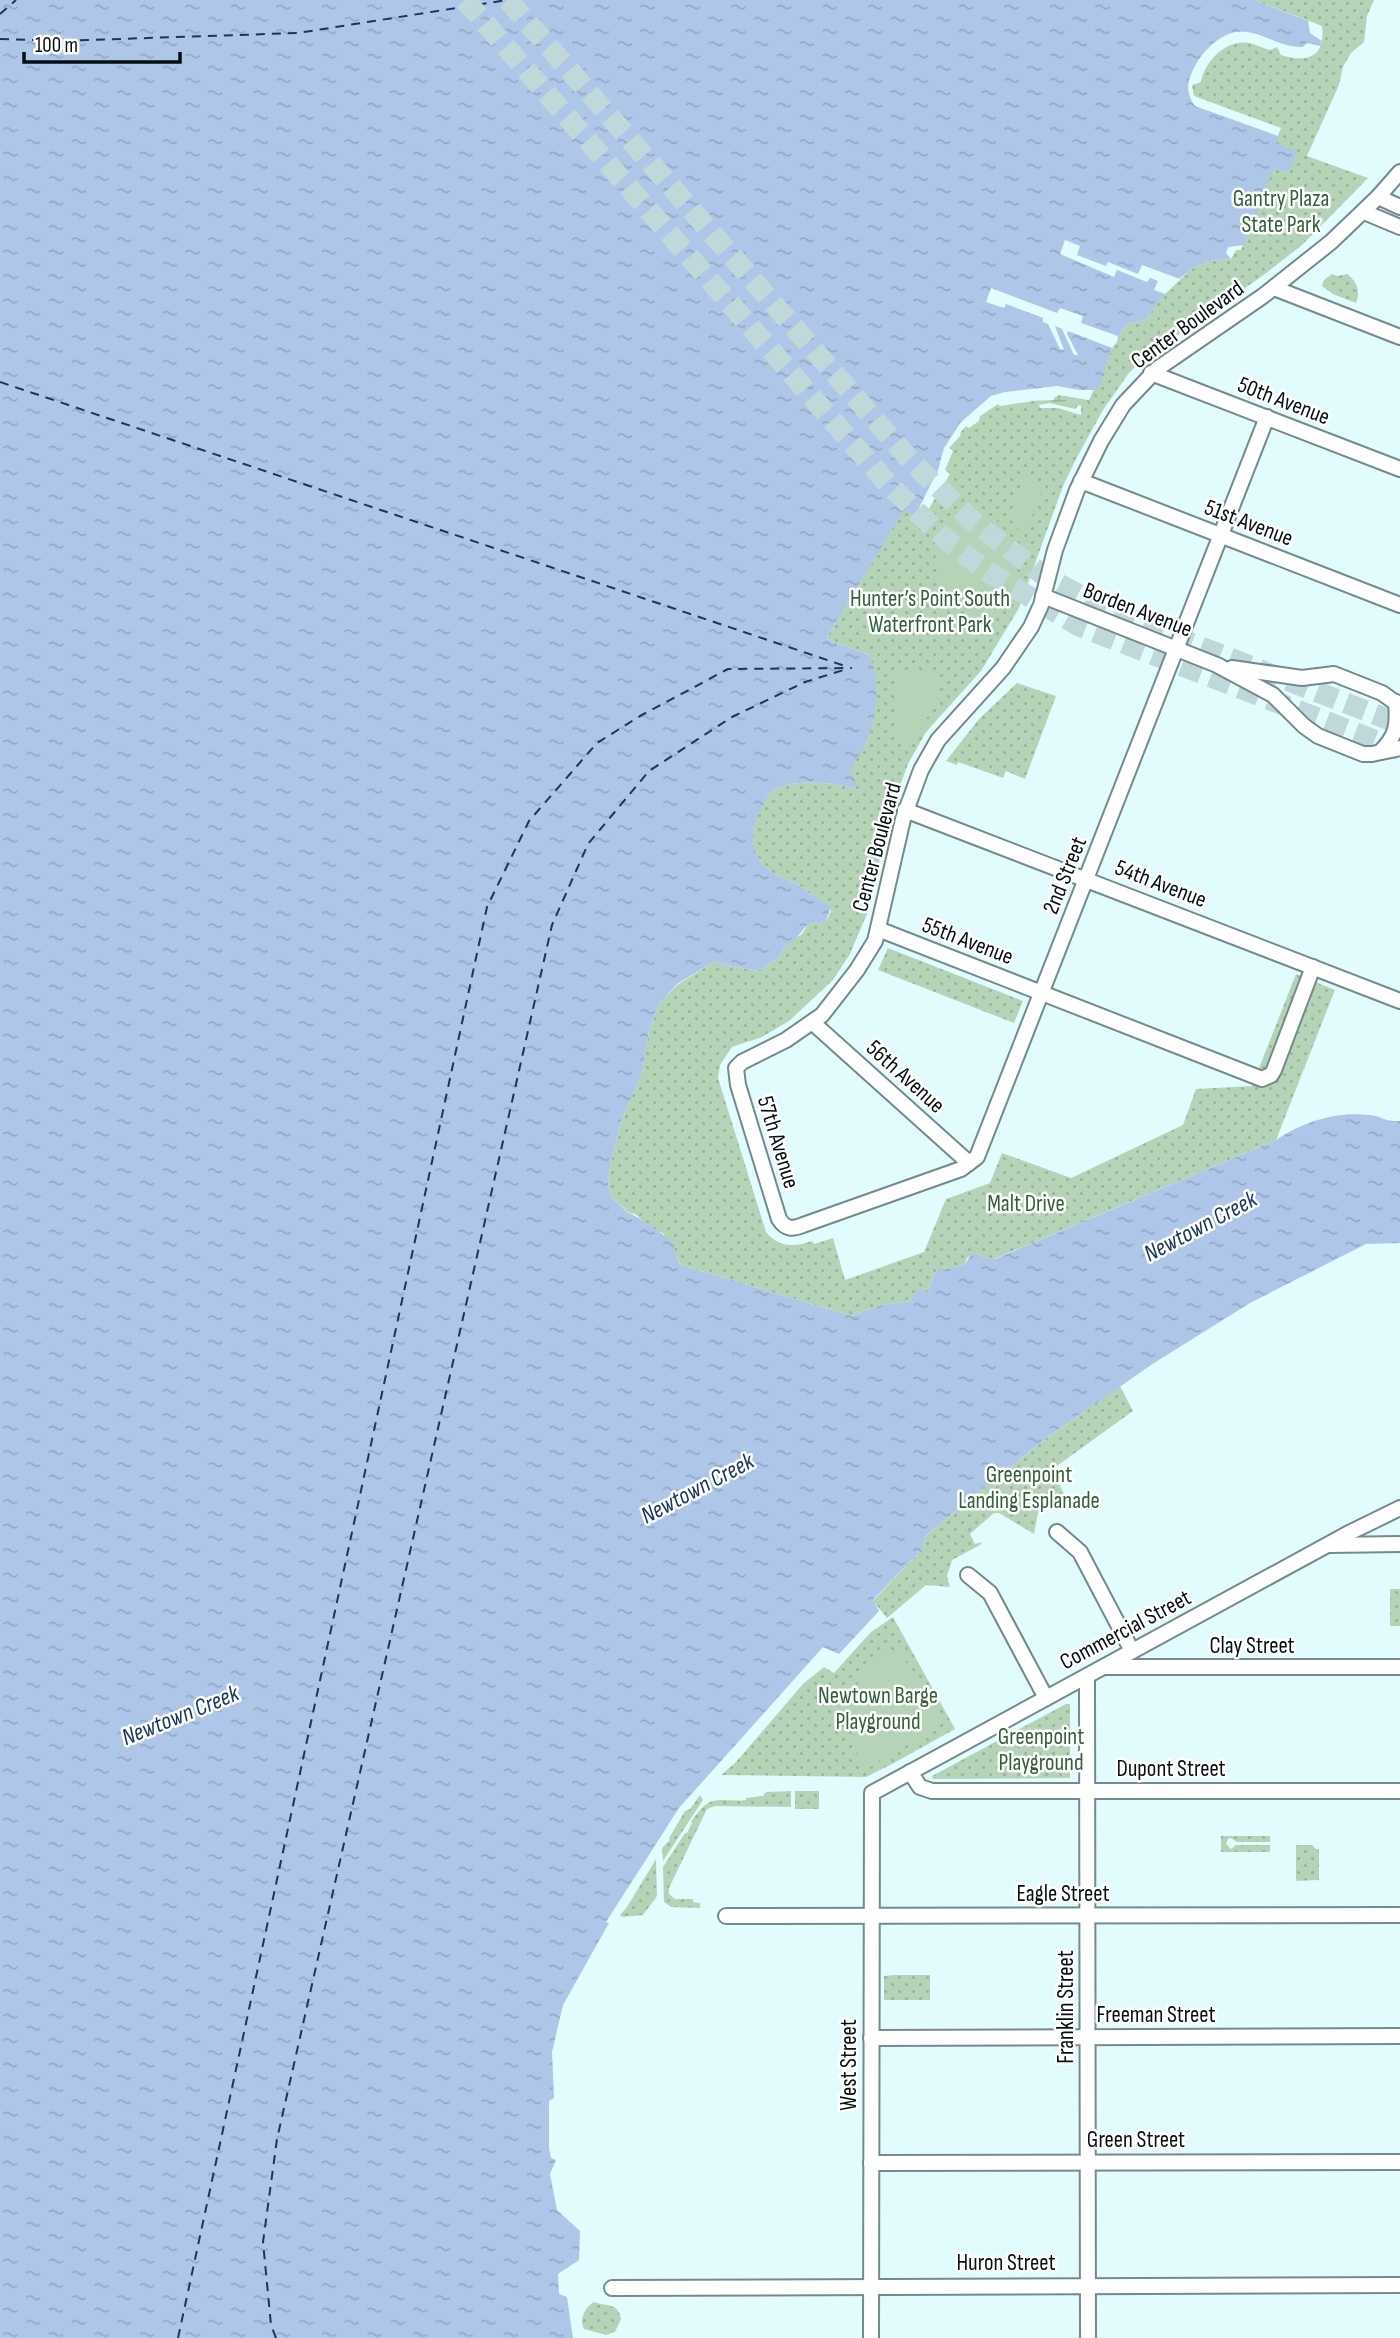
<svg xmlns="http://www.w3.org/2000/svg" width="1400" height="2338" font-family="'Sofia Sans Condensed',sans-serif">
<style>
.wetland{fill:url(#wetland-marsh)}
.park{fill:url(#park-dots)}
.pitch{fill:#b5d4b7}
.water{fill:url(#water-ripples)}
.pier{fill:#e2fcfe}
.lines{fill:none;stroke-linecap:round;stroke-linejoin:round}
.ferry{stroke:#183662;stroke-width:2;stroke-dasharray:9 7;stroke-linecap:butt}
.highway-tunnel{stroke:#c1d8da;stroke-width:21;stroke-dasharray:21 10;stroke-linecap:butt}
.minor-casing{stroke:#738b8d;stroke-width:18}
.minor{stroke:#fff;stroke-width:14}
.labels{text-anchor:middle;stroke-width:5;stroke-linejoin:round;paint-order:stroke}
.park-label{font-size:23px;fill:#316138;stroke:#fff}
.street-label{font-size:23px;fill:#060f10;stroke:#fff}
.water-label{font-size:24px;font-style:italic;fill:#183662;stroke:#fff}
</style>
<defs>
<pattern id="wetland-marsh" width="20" height="14" patternUnits="userSpaceOnUse" patternTransform="scale(1.75)"><rect width="20" height="14" fill="#b5d4b7"/><path d="M1 5h8M5 5V1M11 12h8M15 12V8" fill="none" stroke="#9ab59c"/></pattern>
<pattern id="park-dots" width="8" height="8" patternUnits="userSpaceOnUse" patternTransform="scale(1.75)"><rect width="8" height="8" fill="#b5d4b7"/><path d="M2 2h.1M6 6h.1" fill="none" stroke="#9ab59c" stroke-width="1.8" stroke-linecap="round"/></pattern>
<pattern id="water-ripples" width="26" height="14" patternUnits="userSpaceOnUse" patternTransform="scale(1.75)"><rect width="26" height="14" fill="#aec6e8"/><path d="M2 4q2-2 4 0t4 0M15 11q2-2 4 0t4 0" fill="none" stroke="#94a9c6"/></pattern>
</defs>
<rect width="100%" height="100%" fill="#e2fcfe"/>
<polygon class="wetland" points="1059,395 1094,401 1091,409 1079,405 1075,409 1049,403 1039,405 1038,402 1028,401 1054,400 1054,398"/>
<g class="park">
<path d="M1254,0h120l-7,16 -3,26 -13,11 -8,14 -4,18 -32,71 61,22 -66,67 -37,29 -123,86 -13,13 -26,37 -27,49 -13,27 -44,122 -38,63 -55,61 -18,32 -19,52 -20,93 -19,45 -17,26 -44,41 -27,16 -30,10 -12,18 -2,13 48,154c13,16 28,15 46,9l2,3 19,-6 12,42 79,-28 22,-53 44,-16 12,-30 69,25 112,-53 13,-36 56,-3 44,-112 39,16 -59,150 -282,119 -10,-1 -7,-5 -10,5 -3,7 -21,6 -6,-2 -10,24 -10,1 -6,7 -29,4 -30,11 -171,-51 -18,-32 -10,-3 -18,-16 -6,-1 -17,-16 -4,-10 2,-22 12,-47 20,-45 7,-43 11,-27 17,-18 38,-24 7,3 36,7 20,-13 9,-14 15,-10 6,-10 18,-3 5,-9 -1,-5c-11,-6 -20,-14 -30,-21 -12,-7 -28,-10 -37,-21 -15,-21 -12,-39 -1,-60 4,-6 7,-12 14,-16 17,-10 62,-7 78,0l-5,-19 18,-28 2,-87 -43,-16 78,-130 18,11 28,-46 -5,-4 8,-19 -4,-3 12,-13 -1,-2 6,-7 3,2 10,-7 1,-5 18,-12 2,2 34,-5 4,1 2,6h18l23,7v-10l5,2 26,-59 14,-24 19,-4 20,-26 25,-24 19,-9 22,-2 5,-9h5l2,-5 -26,-98 71,26 -13,-30 6,-15 -87,-32 -2,-11 9,-3c3,-20 25,-43 48,-39 6,1 14,5 21,7l7,-3 4,8c25,8 45,3 41,-29z"/>
<path d="M1332,274l5,2 10,-2c10,7 14,18 9,29l-23,-9 -11,-8 2,-6z"/>
<polygon points="1017,683 1056,696 1025,779 1006,771 1003,778 958,762 957,765 946,761 979,719"/>
<polygon points="888,948 1023,1001 1014,1023 878,970"/>
<polygon points="1120,1386 1133,1411 1054,1468 1053,1473 1067,1499 1038,1513 1034,1534 999,1513 994,1513 970,1534 975,1544 982,1542 980,1545 952,1560 947,1576 950,1587 926,1585 887,1618 873,1601 923,1548 926,1535 1048,1437"/>
<rect x="1390" y="1589" width="10" height="37"/>
<polygon points="893,1617 955,1729 894,1763 866,1777 721,1775 736,1762 803,1684 824,1667 834,1673 871,1632"/>
<polygon points="1066,1704 1070,1704 1070,1778 933,1779 932,1776"/>
<path d="M791,1791v16l-76,-1 -8,3 -38,79v6l6,5h18v3l7,1v5l-29,-1 -7,-5 -1,-35 22,-34h2l5,-10 -1,-1c21,-31 26,-19 55,-22v-2l17,-2 3,-4z"/>
<rect x="795" y="1791" width="24" height="18"/>
<polygon points="700,1795 703,1800 663,1861 662,1848 670,1840 669,1838 685,1811 690,1809"/>
<polygon points="1221,1836 1270,1836 1270,1842 1237,1842 1231,1838 1228,1839 1226,1844 1231,1849 1236,1845 1270,1845 1270,1852 1221,1852"/>
<polygon points="1296,1845 1312,1845 1316,1849 1319,1849 1319,1880 1296,1881"/>
<polygon points="656,1859 657,1896 643,1915 622,1917 620,1915 627,1907"/>
<polygon points="894,1975 930,1975 930,2000 884,2000 884,1976"/>
<path d="M594,2302c13,5 24,0 27,17l-6,13 -9,3 -22,-6c-5,-10 1,-22 10,-27z"/>
</g>
<g class="pitch">
<polygon points="1024,477 1044,484 1024,537 1009,517"/>
<path d="M964,512c61,-9 65,93 24,104 -47,11 -78,-85 -24,-104z"/>
<polygon points="897,667 913,672 939,675 939,701 908,744 895,739"/>
<path d="M898,1648l41,72 -3,9 -72,40c-25,-47 -18,-99 34,-121z"/>
</g>
<path class="water" d="M0,0h1254l54,21 2,12 12,8 -2,5 -13,-3 -4,4c-19,1 -33,-10 -51,-14 -25,-7 -46,14 -57,33 -8,15 -10,26 0,40l83,30 -2,7 21,9 -9,21 -14,-5 -30,77 -16,2 -2,6 5,6 -22,2 -19,9 -16,13 -29,37 -19,4 -14,24 -14,42h-18l-23,-4 -52,6 -14,4 -30,26 -17,26 -6,22 -23,46 -11,-6 -78,129 43,16c12,23 8,62 -2,86 -4,10 -12,20 -17,29l7,15 -3,4c-16,-7 -61,-10 -78,0 -7,4 -10,10 -13,16 -12,21 -15,39 0,60 9,11 25,14 37,21 10,7 20,15 31,21l-5,14 -18,3 -16,19 -5,1 -9,14 -20,13 -36,-7 -7,-3 -38,23 -17,19 -11,27 -7,43 -20,45 -12,47 -2,22 4,10 16,16c7,1 42,25 45,31 4,8 2,14 8,21l171,51 30,-11 29,-4 8,-12 8,4 10,-24 7,1 20,-5 8,-11 5,-1 7,5 11,1 281,-119c26,-18 61,-29 93,-25 13,1 15,7 31,6v122l-34,1 -116,59 -96,60 -105,73 -123,99 -3,13 -50,52 6,11 -40,43 -16,-7 -144,161 -73,114 3,1 -46,82 -11,47 2,46 -5,3v47l2,10 5,2 -6,14 7,36 23,21 -1,29 -21,14 1,20 8,3 6,41h-573z"/>
<g class="pier">
<polygon points="1065,240 1080,246 1077,255 1106,266 1108,262 1138,274 1142,265 1180,279 1165,294 1154,290 1158,281 1150,278 1147,282 1117,270 1114,277 1060,254"/>
<polygon points="991,288 1057,313 1060,308 1083,316 1081,323 1118,336 1117,342 1112,348 1068,331 1067,334 1078,355 1074,355 1062,329 1055,326 1064,350 1060,349 1048,324 1043,322 1043,318 1006,304 1004,308 986,302"/>
</g>
<g class="lines">
<g class="ferry">
<polyline points="0,14 16,0"/>
<polyline points="0,39 58,41 298,33 507,0"/>
<polyline points="0,382 848,667"/>
<polyline points="178,2338 487,907 529,821 597,743 640,716 728,669 852,668"/>
<polyline points="276,2338 271,2325 263,2242 277,2139 552,925 588,844 649,771 732,717 805,682 847,669"/>
</g>
<g class="highway-tunnel">
<polyline points="465,0 887,483 952,545 991,574 1079,626 1400,750"/>
<polyline points="508,0 911,461 975,523 1046,577 1098,605 1147,626 1400,724"/>
</g>
<defs>
<g id="minor">
<polyline points="1378,197 1400,207"/>
<polyline points="1364,212 1400,227"/>
<polyline points="1274,288 1400,337"/>
<polyline points="1151,373 1400,469"/>
<path d="M1267,417l-290,740 -16,12 -158,56c-10,4 -17,5 -24,-6l-41,-134 -2,-17 6,-6 44,-22 36,-25 35,-45 18,-29 28,-122 18,-49 17,-30 65,-72 28,-41 10,-22 14,-55 22,-60 24,-49 22,-36 34,-36 106,-73 68,-54 47,-45 22,-25"/>
<polyline points="1081,481 1400,605"/>
<polyline points="1043,596 1217,665 1273,695 1304,726 1318,736 1363,754 1372,754 1400,748"/>
<polyline points="1232,668 1302,678 1334,674 1382,693 1400,706"/>
<path d="M1380,752c17,-16 18,-28 16,-50"/>
<polyline points="905,810 1400,1001"/>
<polyline points="878,929 1262,1079 1271,1075 1274,1070 1313,967"/>
<polyline points="812,1022 969,1163"/>
<polyline points="1057,1532 1080,1552 1132,1651"/>
<polyline points="1330,1545 1400,1544"/>
<polyline points="968,1575 990,1593 1046,1698"/>
<polyline points="1104,1667 1400,1667"/>
<polyline points="1087,1676 1088,2338"/>
<polyline points="910,1772 920,1787 932,1791 1400,1791"/>
<polyline points="726,1916 1400,1915"/>
<polyline points="871,2038 1400,2036"/>
<polyline points="871,2163 1400,2162"/>
<polyline points="612,2288 1400,2285"/>
<polyline points="871,2338 872,1793 1351,1532 1400,1508"/>
</g>
</defs>
<use href="#minor" class="minor-casing"/>
<use href="#minor" class="minor"/>
</g>
<g class="labels">
<g class="park-label">
<text x="1281" y="206">Gantry Plaza<tspan x="1281" dy="26">State Park</tspan></text>
<text x="930" y="606">Hunter’s Point South<tspan x="930" dy="26">Waterfront Park</tspan></text>
<text x="1026" y="1211">Malt Drive</text>
<text x="1029" y="1482">Greenpoint<tspan x="1029" dy="26">Landing Esplanade</tspan></text>
<text x="878" y="1703">Newtown Barge<tspan x="878" dy="26">Playground</tspan></text>
<text x="1041" y="1744">Greenpoint<tspan x="1041" dy="26">Playground</tspan></text>
</g>
<g class="street-label">
<text transform="translate(1187 324) rotate(-36)" y="8">Center Boulevard</text>
<text transform="translate(1284 400) rotate(21)" y="8">50th Avenue</text>
<text transform="translate(1249 522) rotate(21)" y="8">51st Avenue</text>
<text transform="translate(1138 609) rotate(21)" y="8">Borden Avenue</text>
<text transform="translate(876 847) rotate(-75)" y="8">Center Boulevard</text>
<text transform="translate(1064 875) rotate(-68)" y="8">2nd Street</text>
<text transform="translate(1161 883) rotate(21)" y="8">54th Avenue</text>
<text transform="translate(968 940) rotate(21)" y="8">55th Avenue</text>
<text transform="translate(906 1076) rotate(42)" y="8">56th Avenue</text>
<text transform="translate(779 1142) rotate(73)" y="8">57th Avenue</text>
<text transform="translate(1125 1629) rotate(-28)" y="8">Commercial Street</text>
<text x="1252" y="1653">Clay Street</text>
<text x="1171" y="1776">Dupont Street</text>
<text x="1063" y="1901">Eagle Street</text>
<text transform="translate(1065 2007) rotate(-90)" y="8">Franklin Street</text>
<text x="1156" y="2022">Freeman Street</text>
<text transform="translate(848 2065) rotate(-90)" y="8">West Street</text>
<text x="1136" y="2147">Green Street</text>
<text x="1006" y="2270">Huron Street</text>
</g>
<g class="water-label">
<text transform="translate(1200 1226) rotate(-28)" y="8">Newtown Creek</text>
<text transform="translate(697 1488) rotate(-28)" y="8">Newtown Creek</text>
<text transform="translate(180 1715) rotate(-22)" y="8">Newtown Creek</text>
</g>
</g>
<path d="M24 52v10h156v-10" fill="none" stroke="#060f10" stroke-width="3.5"/>
<text x="35" y="52" font-size="21" fill="#060f10" stroke="#ffffff" stroke-width="5" paint-order="stroke">100 m</text>
</svg>
